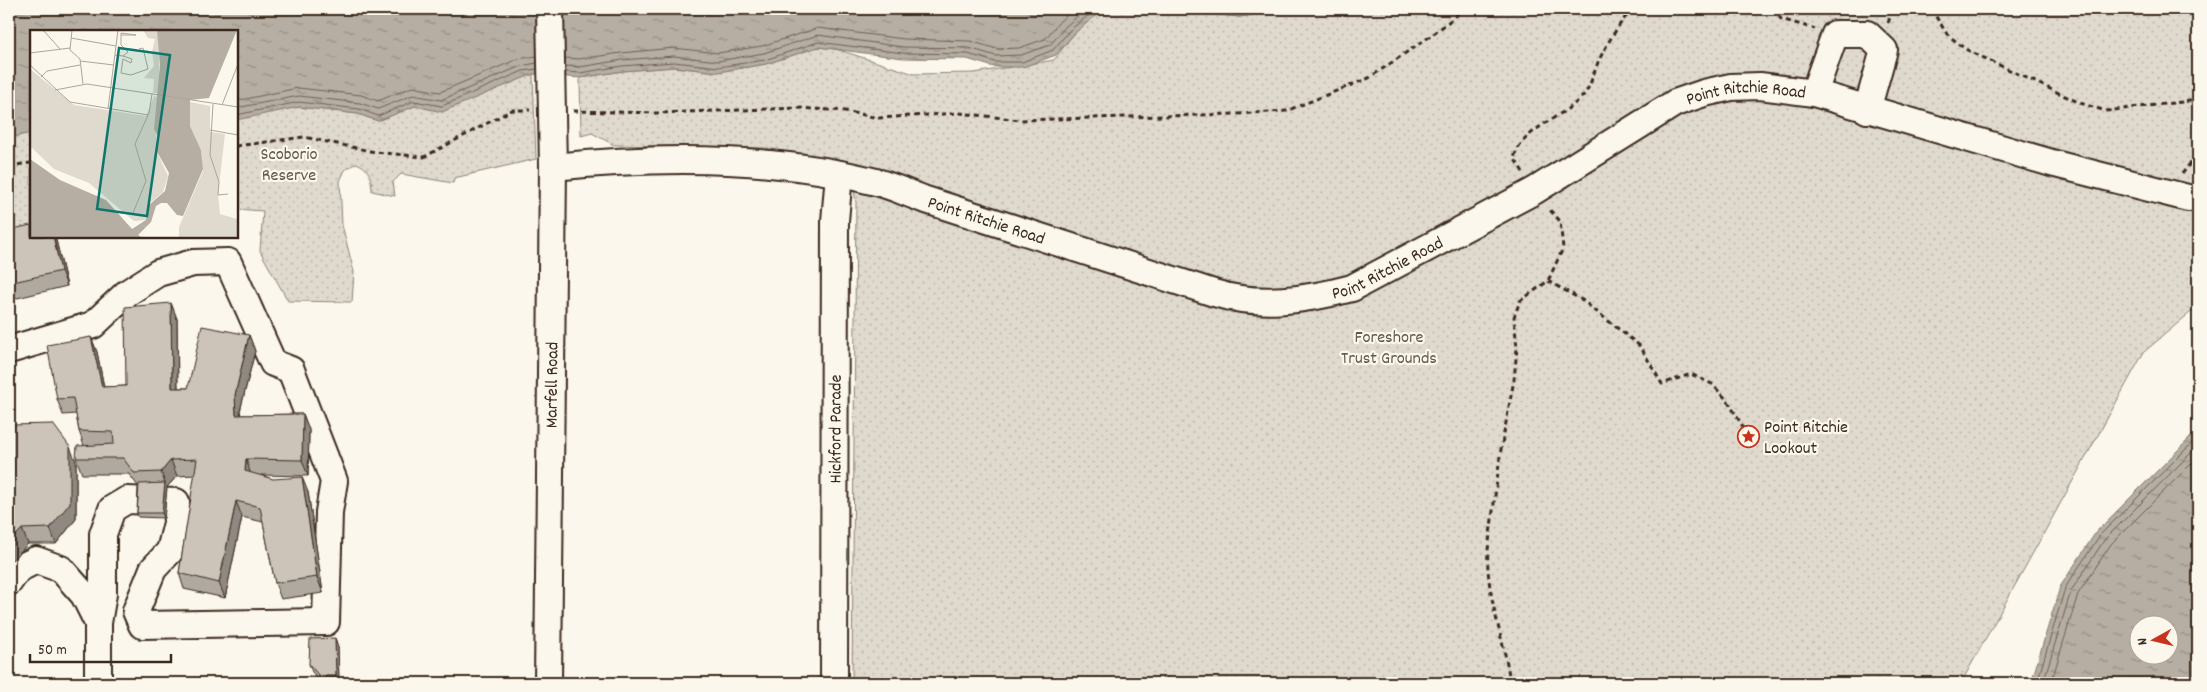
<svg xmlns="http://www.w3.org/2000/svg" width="2207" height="692" font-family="Dekko,sans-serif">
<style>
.park{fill:url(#park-dots);stroke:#8d8276}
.water{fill:url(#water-ripples);stroke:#85796d;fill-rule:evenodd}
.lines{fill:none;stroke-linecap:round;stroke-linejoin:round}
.shore{stroke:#6c5f53;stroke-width:1}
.minor-casing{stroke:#3b2a1e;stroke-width:30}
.path{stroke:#3b2a1e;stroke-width:3;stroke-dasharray:5 4;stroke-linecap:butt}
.minor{stroke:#fbf7ec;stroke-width:26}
.wall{fill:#afa99f;stroke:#3b2a1e}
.shaded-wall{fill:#8f8982;stroke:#3b2a1e}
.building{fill:#ccc4b9;stroke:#3b2a1e}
.labels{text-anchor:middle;stroke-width:4.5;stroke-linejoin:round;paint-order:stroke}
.street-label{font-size:18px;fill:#3b2a1e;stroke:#fbf7ec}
.park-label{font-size:18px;fill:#64564a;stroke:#fbf7ec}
.poi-label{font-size:18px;fill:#3b2a1e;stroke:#fbf7ec;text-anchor:start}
.inset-road{fill:none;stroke:#aea59a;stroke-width:1}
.view{fill:#0f766e;fill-opacity:0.15;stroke:#0f766e;stroke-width:2.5}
.inset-edge{fill:none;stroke:#3b2a1e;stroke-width:2.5}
</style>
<defs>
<pattern id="park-dots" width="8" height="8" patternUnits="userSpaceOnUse" patternTransform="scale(1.25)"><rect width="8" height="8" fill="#dfd9ce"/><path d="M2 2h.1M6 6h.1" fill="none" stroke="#c0bab0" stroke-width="1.8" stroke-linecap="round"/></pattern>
<pattern id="water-ripples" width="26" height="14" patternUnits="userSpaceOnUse" patternTransform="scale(1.25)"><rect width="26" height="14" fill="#b6aea2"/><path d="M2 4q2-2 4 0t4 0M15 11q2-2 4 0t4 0" fill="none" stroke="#958e83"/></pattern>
</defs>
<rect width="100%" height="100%" fill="#fbf7ec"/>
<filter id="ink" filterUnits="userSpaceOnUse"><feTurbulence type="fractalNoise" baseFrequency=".02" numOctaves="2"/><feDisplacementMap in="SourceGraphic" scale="10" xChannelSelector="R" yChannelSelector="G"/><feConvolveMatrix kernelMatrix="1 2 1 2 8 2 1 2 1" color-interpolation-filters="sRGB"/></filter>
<g filter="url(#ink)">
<g class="park">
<path d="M1112,9h44l84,8 48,-8h756l5,5 149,-1v293l-54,46 -183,331h-1109l4,-481 -7,-39 -84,-15 -151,-3 -22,-12 -11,3 -1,-58 43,-7 51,-4 44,5 48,-8 52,-17 18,2 78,25 60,-1 80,-13c15,-20 32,-46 58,-51z"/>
<path d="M533,74l3,85 -82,19 -1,5 -52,-9 -8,8 2,14 -23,-5c-1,-14 -2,-23 -16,-28l-11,7 -5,11 2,44 12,47 -2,30 -64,-1 -28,-50 3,-40 -27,-2v-91l63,-11 59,7 20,7 37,-15 27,5z"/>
<polygon points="31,133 31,235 9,240 9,137"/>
</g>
<g class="water">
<polygon points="9,9 1112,9 1101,11 1074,34 1056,55 1023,67 994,67 967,59 903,58 818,47 766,64 718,72 674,67 623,71 580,78 533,74 442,112 415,106 378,121 358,114 299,107 236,120 236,31 31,31 31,133 9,138"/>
<polygon points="1156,9 1288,9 1240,17"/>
<polygon points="2099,9 2198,9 2198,15 2171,15 2105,11"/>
<path d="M2198,430v253h-167l29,-96 36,-55zM2140,624h30v30h-30z"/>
</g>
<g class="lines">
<g class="shore">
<polyline points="1207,9 1239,12 1258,9"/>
<polyline points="2148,9 2198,10"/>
<polyline points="565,58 579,59 621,53 674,48 718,53 762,46 818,28 904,39 970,41 997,49 1019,48 1045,39 1060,21 1074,9"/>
<polyline points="565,66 580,67 622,60 674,56 718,61 764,53 818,35 903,47 969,48 996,56 1021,55 1050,45 1066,26 1086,9"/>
<polyline points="566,72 580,73 622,66 674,62 718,67 765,60 818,42 903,53 968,54 995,62 1022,62 1053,50 1070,30 1096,9"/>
<polyline points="236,101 298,88 361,95 378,101 412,87 440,92 518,59 537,56"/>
<polyline points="236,108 299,96 360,103 378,109 413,95 441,100 521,66 537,63"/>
<polyline points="236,115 299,102 359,109 378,116 414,101 442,106 523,71 537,69"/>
<polyline points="2037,683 2065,588 2100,535 2198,437"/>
<polyline points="2043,683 2071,591 2105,539 2198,446"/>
<polyline points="2051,683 2078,594 2111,544 2198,457"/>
</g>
<defs>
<g id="minor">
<polyline points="1814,93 1835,34 1867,34 1884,50 1867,110"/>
<path id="s1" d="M553,167c108,-11 222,-12 327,16 14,4 29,11 43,16l291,94c45,14 93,7 138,-5l182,-97 141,-88 29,-10 27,-6 29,-1 54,7 241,71 133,34"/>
<polyline points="9,350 93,325 127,293 158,273 193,263 228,262 273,363 291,370 334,481 329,512 326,622 142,625 136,611 153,569 170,551 177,523 176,502 127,500 112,509 103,534 103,594 98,623"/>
<polyline points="9,582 18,569 36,560 61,569 84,595 98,623 98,683"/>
<path id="s2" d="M548,683l5,-516 -3,-158"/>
<path id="s3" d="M834,683l1,-462 4,-47"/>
</g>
</defs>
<use href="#minor" class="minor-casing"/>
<g class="path">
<polyline points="1773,9 1781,19 1815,29"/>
<polyline points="1923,9 1931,11"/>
<polyline points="1931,9 1947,34 1965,49 2080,103 2106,111 2198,100"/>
<polyline points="1888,23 1893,9"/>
<polyline points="573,111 658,113 798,108 845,111 878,118 960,113 1020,120 1237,114 1286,111 1369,78 1435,33 1464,9"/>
<polyline points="236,146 304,137 375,152 424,157 512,110 530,110"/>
<polyline points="9,166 31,163"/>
<path d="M1523,172l-9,-14c9,-30 46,-39 67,-60 9,-8 13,-27 18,-38 9,-18 20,-36 33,-51"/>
<polyline points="2182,174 2198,153"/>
<polyline points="1548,281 1582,300 1640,346 1662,384 1691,374 1712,384 1728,401 1748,436"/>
<path d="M1510,683c-5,-44 -25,-88 -22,-133l13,-101 13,-69 3,-32 -3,-31 6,-16 28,-20 15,-33 -3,-27 -12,-13"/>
</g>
<use href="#minor" class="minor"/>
</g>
<g class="wall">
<polygon points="9,230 31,236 55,236 67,286 9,300"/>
<polygon points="171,303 177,319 178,388 188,388 249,335 255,351 240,411 241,415 303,414 309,430 308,476 261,475 308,492 323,593 281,599 275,583 263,522 242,517 225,598 184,589 179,573 195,475 177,476 167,487 164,518 138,517 137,513 138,486 129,474 82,474 76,458 84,446 79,431 76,414 63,415 57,399 91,337 97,352 104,387 126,386"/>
<polygon points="9,425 76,462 76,519 56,544 28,544 9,563"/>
<polygon points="335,638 338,647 339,683 322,683 312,672 309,664"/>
</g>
<g class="shaded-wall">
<polygon points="53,236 55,236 67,286 61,271"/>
<polygon points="171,303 177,319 178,403 172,388"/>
<polygon points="249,335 255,351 240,411 242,431 236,415 235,395"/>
<polygon points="91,337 97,352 107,403 102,387"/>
<polygon points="303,414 309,430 308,476 302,460"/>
<polygon points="70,447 76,462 76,519 56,544 50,528"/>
<polygon points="246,459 251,475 245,471"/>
<polygon points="171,460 177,476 167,487 164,518 162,513 165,483 161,472"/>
<polygon points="302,477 308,492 323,593 317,577"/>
<polygon points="236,501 242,517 225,598 219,583"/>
<polygon points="22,529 28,544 9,563 9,542"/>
<polygon points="335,638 338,647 339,683 336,676"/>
</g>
<g class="building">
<polygon points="31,225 31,236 53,236 61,271 9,283 9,230"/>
<polygon points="171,303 172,388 188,388 202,326 249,335 235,395 236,415 303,414 302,460 246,459 245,471 273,479 302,477 317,577 275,583 260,507 236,501 219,583 179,573 197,459 171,460 161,472 134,473 123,458 76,458 77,446 114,444 113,432 79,431 73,398 57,399 47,345 91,337 102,387 126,386 125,307"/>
<polygon points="53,424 70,447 70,503 50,528 22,529 9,542 9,425"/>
<polygon points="165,483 162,513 137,513 139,484"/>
<polygon points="335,638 336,676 319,676 309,664 310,639"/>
</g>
</g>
<defs>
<symbol id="sight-ring" viewBox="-11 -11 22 22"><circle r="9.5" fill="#fbf7ec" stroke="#c8321e" stroke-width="1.5"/><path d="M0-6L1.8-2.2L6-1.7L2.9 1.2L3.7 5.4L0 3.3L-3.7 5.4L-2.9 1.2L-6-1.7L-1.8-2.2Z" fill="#c8321e"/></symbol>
</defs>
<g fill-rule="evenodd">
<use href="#sight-ring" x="1736" y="424" width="25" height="25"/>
</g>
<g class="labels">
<g class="street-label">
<text dy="6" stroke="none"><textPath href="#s1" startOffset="1266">Point Ritchie Road</textPath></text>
<text dy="6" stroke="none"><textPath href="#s1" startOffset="442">Point Ritchie Road</textPath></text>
<text dy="6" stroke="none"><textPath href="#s1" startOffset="861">Point Ritchie Road</textPath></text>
<text dy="6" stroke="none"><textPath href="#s2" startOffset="298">Marfell Road</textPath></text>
<text dy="6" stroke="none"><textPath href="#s3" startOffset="254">Hickford Parade</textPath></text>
</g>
<g class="park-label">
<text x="289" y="159">Scoborio<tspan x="289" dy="21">Reserve</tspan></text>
<text x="1389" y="342">Foreshore<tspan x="1389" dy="21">Trust Grounds</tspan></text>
</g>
<g class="poi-label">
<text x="1764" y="432">Point Ritchie<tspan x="1764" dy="21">Lookout</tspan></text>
</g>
</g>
<g transform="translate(30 30)">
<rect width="208" height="208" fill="#fbf7ec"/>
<path d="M113,0h14l2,4v59h-6l1,-14 -10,-1 10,-12 -2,-14 3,-13 -7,-1zM0,39l44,36 72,11 8,-20 4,1 -2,53 12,26 -5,16 -15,13 -2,15 -12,1 -45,-38 -35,-14 -24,-23zM160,72l20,4v26l15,2 -7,60 2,20 17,5v18h-58v-10l24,-56 -2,-21 -11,-24z" fill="#dfd9ce"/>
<path d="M127,0h80l-28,68 -19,2v26l11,24 2,19 -20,47 -6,-1 -10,-12h-6l-5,3 -5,16 -13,13 3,2h-111v-78l30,21 46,20 26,29 14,-9 3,-15 16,-14 4,-18 -13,-23 2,-14 -4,-7 6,-64z" fill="#b6aea2"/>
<path class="inset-road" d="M13,0l17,19M42,0l-2,20 10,9 3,25M41,8l45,8M0,23l40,-5M85,25l8,1 5,-4 -7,-7v-12l15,2h-15M93,26l9,3 -1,4 -8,-4 -2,14 10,2 17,-6 -5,-21 -4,1M50,31l34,4M0,35l40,37 78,13M11,47l6,-6 33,-6M25,60l32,-6 151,23M183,74l-3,51 9,27 -1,13 10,-1M192,75l16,-41M78,79l10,-79M180,100l28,5M103,183l13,-32 -11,-37 14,-31 3,-19"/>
<path class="view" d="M89,18l51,7 -23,161 -50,-7z"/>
<rect width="208" height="208" class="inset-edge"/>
</g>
<rect width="2207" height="692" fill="none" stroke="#fbf7ec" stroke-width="30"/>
<rect x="15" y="15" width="2177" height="662" fill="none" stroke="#3b2a1e" stroke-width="2" filter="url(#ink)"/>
<g transform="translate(2154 640) rotate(262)"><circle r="24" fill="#fbf7ec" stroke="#aea59a"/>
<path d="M0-4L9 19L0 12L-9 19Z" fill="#c8321e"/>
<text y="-8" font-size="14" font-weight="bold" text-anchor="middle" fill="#3b2a1e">N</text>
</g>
<path d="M30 654v8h141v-8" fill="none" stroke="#3b2a1e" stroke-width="2.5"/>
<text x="38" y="654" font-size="15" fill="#3b2a1e" stroke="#fbf7ec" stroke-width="4" paint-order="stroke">50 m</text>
</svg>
